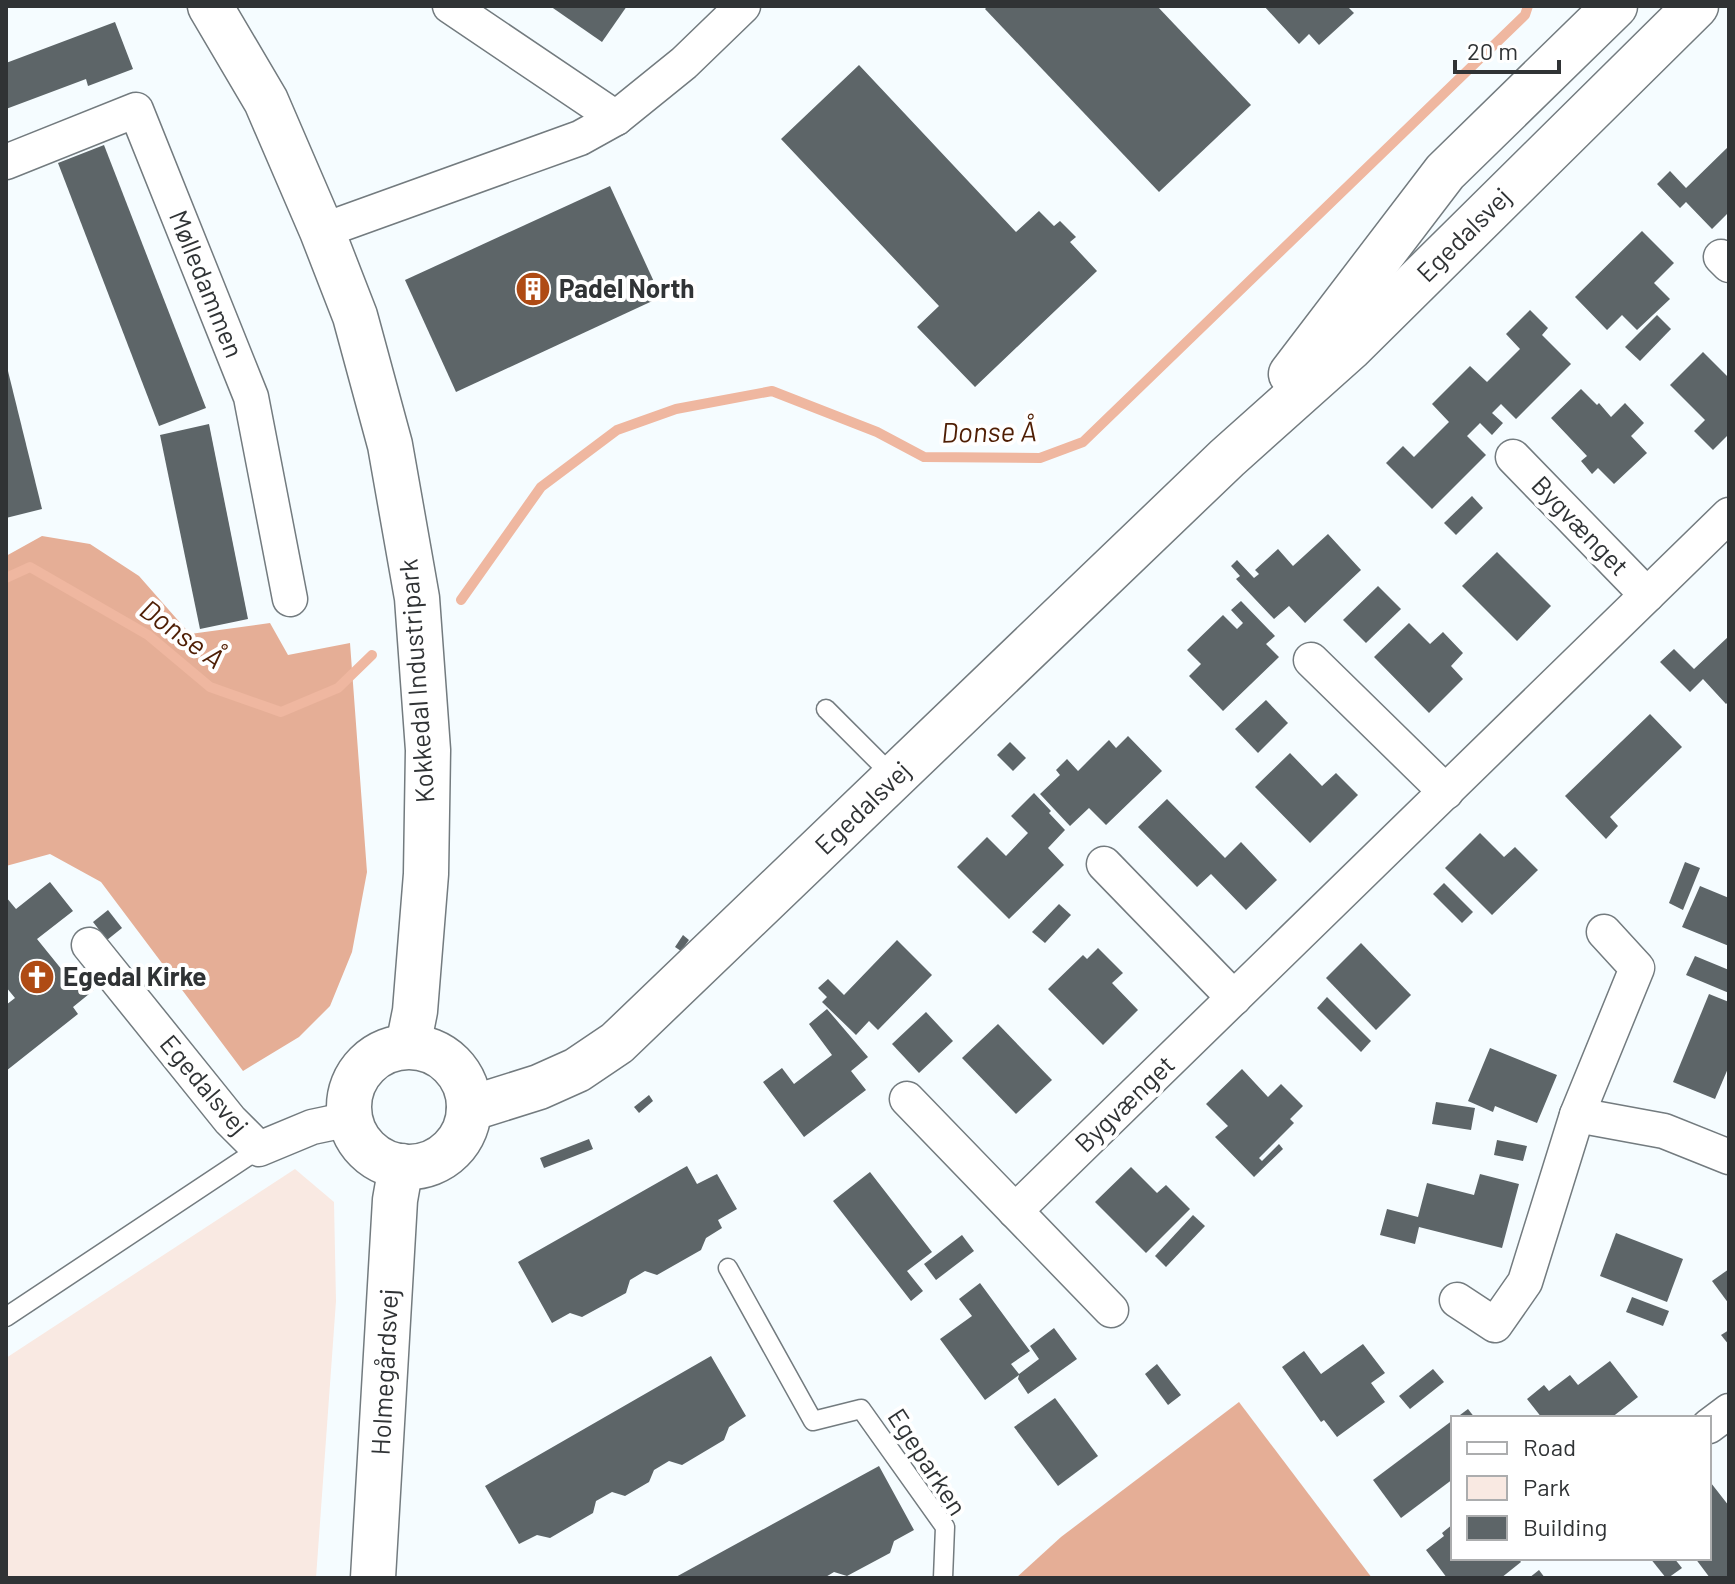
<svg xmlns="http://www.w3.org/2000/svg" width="1735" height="1584" font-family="Barlow,sans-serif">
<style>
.green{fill:#f9e9e2}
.forest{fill:#e5ae96}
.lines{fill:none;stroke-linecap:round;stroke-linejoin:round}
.stream{stroke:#efb7a0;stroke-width:10}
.building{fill:#5d6568}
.lane-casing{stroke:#737b7f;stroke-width:21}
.street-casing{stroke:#737b7f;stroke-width:37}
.secondary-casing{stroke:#737b7f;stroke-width:47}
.lane{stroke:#fff;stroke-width:18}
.street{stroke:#fff;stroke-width:34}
.secondary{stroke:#fff;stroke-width:44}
.labels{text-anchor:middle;stroke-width:8;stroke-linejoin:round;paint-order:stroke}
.street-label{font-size:26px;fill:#303335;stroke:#fff}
.poi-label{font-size:26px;font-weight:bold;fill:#303335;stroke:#fff;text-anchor:start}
.water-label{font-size:28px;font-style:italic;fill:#4f1e04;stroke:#fff}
</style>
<rect width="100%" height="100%" fill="#f5fcff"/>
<polygon class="green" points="295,1169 334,1202 336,1301 316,1578 6,1578 6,1358"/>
<g class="forest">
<polygon points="42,536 90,544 139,576 190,634 270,623 288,655 350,643 367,872 352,952 330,1006 299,1037 243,1071 101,882 50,854 6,866 6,556"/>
<polygon points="1239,1402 1372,1578 1016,1578 1061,1537"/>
</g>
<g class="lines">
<g class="stream">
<polyline points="6,578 30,567 148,635 210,687 281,712 338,688 372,655"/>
<polyline points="461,600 541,487 617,430 676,409 772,391 877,432 924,457 1040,458 1083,442 1525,15 1528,6"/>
</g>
</g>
<g class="building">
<polygon points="550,6 627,6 602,42"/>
<polygon points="988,6 1157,6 1251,105 1159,192 985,9"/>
<polygon points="1264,6 1347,6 1354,13 1319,45 1309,34 1299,44"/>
<polygon points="115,22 133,69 88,86 86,79 6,109 6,63"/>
<polygon points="859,65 1016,232 1039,211 1054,226 1060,221 1076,237 1070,242 1097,271 975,387 917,327 939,306 781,139"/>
<polygon points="104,145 206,408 159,426 58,163"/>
<polygon points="1729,146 1729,216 1727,214 1712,229 1686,202 1680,208 1657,184 1670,171 1686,188"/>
<polygon points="610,186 661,297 456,392 405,280"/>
<polygon points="1642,231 1674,263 1654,283 1670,299 1637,330 1622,315 1607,330 1575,297"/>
<polygon points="1530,310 1548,328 1542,335 1571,364 1516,419 1501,404 1492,413 1503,423 1492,435 1480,423 1467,436 1486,455 1432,509 1386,463 1403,446 1414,457 1449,422 1432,404 1470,366 1487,382 1520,349 1506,334"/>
<polygon points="1657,315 1671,329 1640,361 1625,347"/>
<polygon points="1703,352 1729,378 1729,434 1713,450 1694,431 1705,420 1670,385"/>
<polygon points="6,363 42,509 6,518"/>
<polygon points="1581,389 1597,405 1599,403 1611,417 1625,403 1644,423 1631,436 1647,453 1614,484 1598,468 1592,474 1581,461 1587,456 1551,418"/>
<polygon points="209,424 248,619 200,629 160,435"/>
<polygon points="1472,496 1483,508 1456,535 1444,523"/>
<polygon points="1328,534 1361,570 1305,623 1289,606 1274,619 1236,579 1240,576 1231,566 1237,560 1254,578 1259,574 1255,570 1278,549 1293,566"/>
<polygon points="1497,552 1551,606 1517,641 1462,586"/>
<polygon points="1378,586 1401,609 1366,643 1343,620"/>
<polygon points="1241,601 1275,636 1266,644 1279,657 1223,711 1189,676 1201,664 1187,650 1223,615 1237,629 1243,623 1231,610"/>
<polygon points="1409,623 1430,644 1443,632 1463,653 1451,666 1463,679 1429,713 1374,657"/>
<polygon points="1729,636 1729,701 1726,704 1703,679 1690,692 1660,662 1674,649 1694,669"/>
<polygon points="1266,700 1288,723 1258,753 1235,729"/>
<polygon points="1650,714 1682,747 1610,817 1618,826 1606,839 1565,796"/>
<polygon points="1128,736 1162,771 1106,825 1089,808 1070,826 1040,794 1060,775 1056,770 1067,759 1078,771 1109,740 1116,748"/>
<polygon points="1010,742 1026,758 1013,771 997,755"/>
<polygon points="1290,753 1322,786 1336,773 1358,795 1310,843 1255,787"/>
<polygon points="1034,793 1051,811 1049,813 1065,830 1048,848 1064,865 1009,919 957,867 987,837 1006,856 1028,833 1011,816"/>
<polygon points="1167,799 1225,858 1241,842 1277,880 1246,910 1211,874 1197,887 1138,827"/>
<polygon points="1480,833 1504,857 1515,847 1538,870 1492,915 1445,868"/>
<polygon points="1685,862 1700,868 1683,910 1669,903"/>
<polygon points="50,882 73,911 37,939 71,981 81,973 94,990 73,1007 78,1014 6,1071 6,1005 15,998 6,987 6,897 16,909"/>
<polygon points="1444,883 1473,912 1462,923 1433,894"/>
<polygon points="1700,886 1729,898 1729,946 1682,927"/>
<polygon points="1059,904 1071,915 1045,943 1032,932"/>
<polygon points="108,910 122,928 107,940 93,922"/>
<polygon points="683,935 689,940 681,951 675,947"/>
<polygon points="897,940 932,975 878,1030 869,1021 856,1035 822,1002 827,997 818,988 828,979 844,995"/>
<polygon points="1361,943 1411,995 1376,1030 1326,978"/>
<polygon points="1098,948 1123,973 1112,983 1138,1010 1103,1045 1048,989 1083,955 1087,959"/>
<polygon points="1695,956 1729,970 1729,993 1686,975"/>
<polygon points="1709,994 1729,1002 1729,1066 1715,1099 1673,1082"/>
<polygon points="1327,997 1371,1041 1361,1052 1317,1008"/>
<polygon points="827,1009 868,1057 851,1071 866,1090 804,1137 763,1082 782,1068 794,1084 832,1055 809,1024"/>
<polygon points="926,1012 953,1041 919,1073 892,1044"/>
<polygon points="998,1024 1052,1080 1016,1114 962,1058"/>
<polygon points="1490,1048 1557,1075 1537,1123 1495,1106 1493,1112 1468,1101"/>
<polygon points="1242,1069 1268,1097 1281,1084 1303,1106 1290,1119 1294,1123 1259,1158 1262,1161 1279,1144 1283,1149 1254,1177 1215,1137 1228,1126 1206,1104"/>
<polygon points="649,1095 653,1101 639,1113 634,1107"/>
<polygon points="1436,1102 1475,1108 1471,1130 1432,1124"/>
<polygon points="589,1139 593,1149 544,1168 540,1158"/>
<polygon points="1497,1140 1527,1146 1523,1161 1494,1155"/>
<polygon points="687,1166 697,1184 717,1174 737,1209 718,1220 722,1228 706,1238 701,1250 657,1275 645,1271 630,1280 626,1293 582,1317 570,1313 552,1323 518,1262"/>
<polygon points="1131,1167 1157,1193 1166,1185 1190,1209 1146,1253 1095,1202"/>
<polygon points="870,1172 932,1252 907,1271 923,1291 911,1301 833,1201"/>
<polygon points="1480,1174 1519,1184 1502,1248 1419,1227 1415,1244 1380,1235 1387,1209 1418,1217 1427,1183 1474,1195"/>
<polygon points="1193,1215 1205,1226 1166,1267 1155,1256"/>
<polygon points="1616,1233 1683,1259 1667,1302 1600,1276"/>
<polygon points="962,1235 974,1251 936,1280 924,1264"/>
<polygon points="1729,1269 1729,1304 1712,1281"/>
<polygon points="980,1283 1030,1351 1011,1364 1019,1374 1039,1359 1030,1346 1054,1328 1077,1359 1028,1394 1018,1379 1019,1375 985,1400 940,1339 972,1316 959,1299"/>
<polygon points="1632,1297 1669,1311 1663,1326 1626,1312"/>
<polygon points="1729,1330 1729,1345 1721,1335"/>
<polygon points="1363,1344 1385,1373 1371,1383 1385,1402 1337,1437 1324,1420 1321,1422 1282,1367 1304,1351 1321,1374"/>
<polygon points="711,1356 746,1416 729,1427 724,1440 682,1465 669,1461 654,1470 649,1482 625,1496 612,1492 596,1501 593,1513 550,1538 537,1535 519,1544 485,1486"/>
<polygon points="1610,1361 1638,1397 1611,1418 1542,1418 1527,1399 1544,1385 1549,1391 1570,1375 1578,1385"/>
<polygon points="1157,1364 1181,1395 1168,1405 1145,1374"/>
<polygon points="1433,1369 1444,1382 1410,1409 1399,1396"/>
<polygon points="1055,1398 1098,1456 1058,1486 1014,1427"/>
<polygon points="1468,1409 1475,1418 1456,1418"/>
<polygon points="1453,1420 1453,1479 1401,1518 1373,1480"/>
<polygon points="879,1466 914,1530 894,1541 890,1553 847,1576 834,1572 824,1578 674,1578"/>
<polygon points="1711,1483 1729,1506 1729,1575 1724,1578 1710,1578 1695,1558 1709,1558 1709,1484"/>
<polygon points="1453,1524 1453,1558 1518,1558 1521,1562 1501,1578 1447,1578 1426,1550 1444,1536 1442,1533"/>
<polygon points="1650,1558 1674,1558 1682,1568 1668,1578 1666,1578"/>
<polygon points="1539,1570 1545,1578 1529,1578"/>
</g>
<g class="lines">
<defs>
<g id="lane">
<polyline points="826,709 895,778"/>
<polyline points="728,1268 813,1421 861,1409 945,1527 943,1578"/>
<polyline points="6,1317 259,1149"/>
</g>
<g id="street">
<polyline points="450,6 616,118"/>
<polyline points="6,162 136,110 251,397 290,599"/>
<polyline points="322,231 580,138 616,118 684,63 743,6"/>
<polyline points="1721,257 1729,265"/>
<polyline points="1513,457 1647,595"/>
<polyline points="1311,660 1446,792"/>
<polyline points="1104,864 1234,998"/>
<polyline points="89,945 230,1120 259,1149 312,1127 350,1119"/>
<polyline points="907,1099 1111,1310"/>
<polyline points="1577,1115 1664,1131 1729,1157"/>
<polyline points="1015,1211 1729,515"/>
<polyline points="1457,1300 1495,1325 1525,1282 1577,1115 1637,968 1604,932"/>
<polyline points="1709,1426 1729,1411"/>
</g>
<g id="secondary">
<polyline points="210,6 266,101 322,231 355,316 390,445 417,598 428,750 426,874 415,1011 408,1046"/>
<polyline points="1291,374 1445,172 1615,6"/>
<circle cx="409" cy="1107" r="60"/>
<polyline points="469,1109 539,1087 577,1070 617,1043 1227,458 1350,348 1696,6"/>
<polyline points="373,1578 395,1200 401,1166"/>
</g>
</defs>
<use href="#lane" class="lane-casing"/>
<use href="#street" class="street-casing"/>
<use href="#secondary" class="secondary-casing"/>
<use href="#lane" class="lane"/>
<use href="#street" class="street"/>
<use href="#secondary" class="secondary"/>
</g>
<defs>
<symbol id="building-disc" viewBox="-11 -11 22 22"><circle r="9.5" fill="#af4b15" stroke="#fff"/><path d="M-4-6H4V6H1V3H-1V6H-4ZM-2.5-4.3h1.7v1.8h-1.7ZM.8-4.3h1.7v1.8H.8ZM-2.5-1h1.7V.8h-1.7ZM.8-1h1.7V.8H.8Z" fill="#fff"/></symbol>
<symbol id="church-disc" viewBox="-11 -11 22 22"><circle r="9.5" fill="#af4b15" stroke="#fff"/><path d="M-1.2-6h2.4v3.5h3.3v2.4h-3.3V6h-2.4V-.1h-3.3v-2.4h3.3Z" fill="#fff"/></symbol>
</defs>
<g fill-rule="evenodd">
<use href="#building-disc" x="513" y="269" width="40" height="40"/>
<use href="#church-disc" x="17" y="957" width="40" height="40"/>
</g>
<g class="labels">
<g class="street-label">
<text transform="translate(1464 235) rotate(-45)" y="9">Egedalsvej</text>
<text transform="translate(206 284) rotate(68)" y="9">Mølledammen</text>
<text transform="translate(1580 526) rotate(46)" y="9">Bygvænget</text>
<text transform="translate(417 681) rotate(-94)" y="9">Kokkedal Industripark</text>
<text transform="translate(863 808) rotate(-44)" y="9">Egedalsvej</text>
<text transform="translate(204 1085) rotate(50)" y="9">Egedalsvej</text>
<text transform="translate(1125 1104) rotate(-44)" y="9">Bygvænget</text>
<text transform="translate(385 1372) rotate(-87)" y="9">Holmegårdsvej</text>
<text transform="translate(927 1462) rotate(57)" y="9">Egeparken</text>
</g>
<g class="poi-label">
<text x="559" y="298">Padel North</text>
<text x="63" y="986">Egedal Kirke</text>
</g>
<g class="water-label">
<text transform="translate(989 432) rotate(-1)" y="10">Donse Å</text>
<text transform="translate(182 634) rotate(36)" y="10">Donse Å</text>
</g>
</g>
<rect width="1735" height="1584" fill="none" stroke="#303335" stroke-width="16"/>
<rect x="1451" y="1416" width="260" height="144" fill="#ffffff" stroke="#acadae" stroke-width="2"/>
<rect x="1467" y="1442" width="40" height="12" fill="#ffffff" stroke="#acadae" stroke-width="2"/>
<text x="1523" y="1456" font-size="24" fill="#303335">Road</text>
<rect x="1467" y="1476" width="40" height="24" fill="#f9e9e2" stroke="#acadae" stroke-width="2"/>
<text x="1523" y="1496" font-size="24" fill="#303335">Park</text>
<rect x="1467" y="1516" width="40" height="24" fill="#5d6568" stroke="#acadae" stroke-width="2"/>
<text x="1523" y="1536" font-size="24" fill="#303335">Building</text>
<path d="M1455 60v12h104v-12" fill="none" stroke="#303335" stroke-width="4"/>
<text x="1467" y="60" font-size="24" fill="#303335" stroke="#ffffff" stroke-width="6" paint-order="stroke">20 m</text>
</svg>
